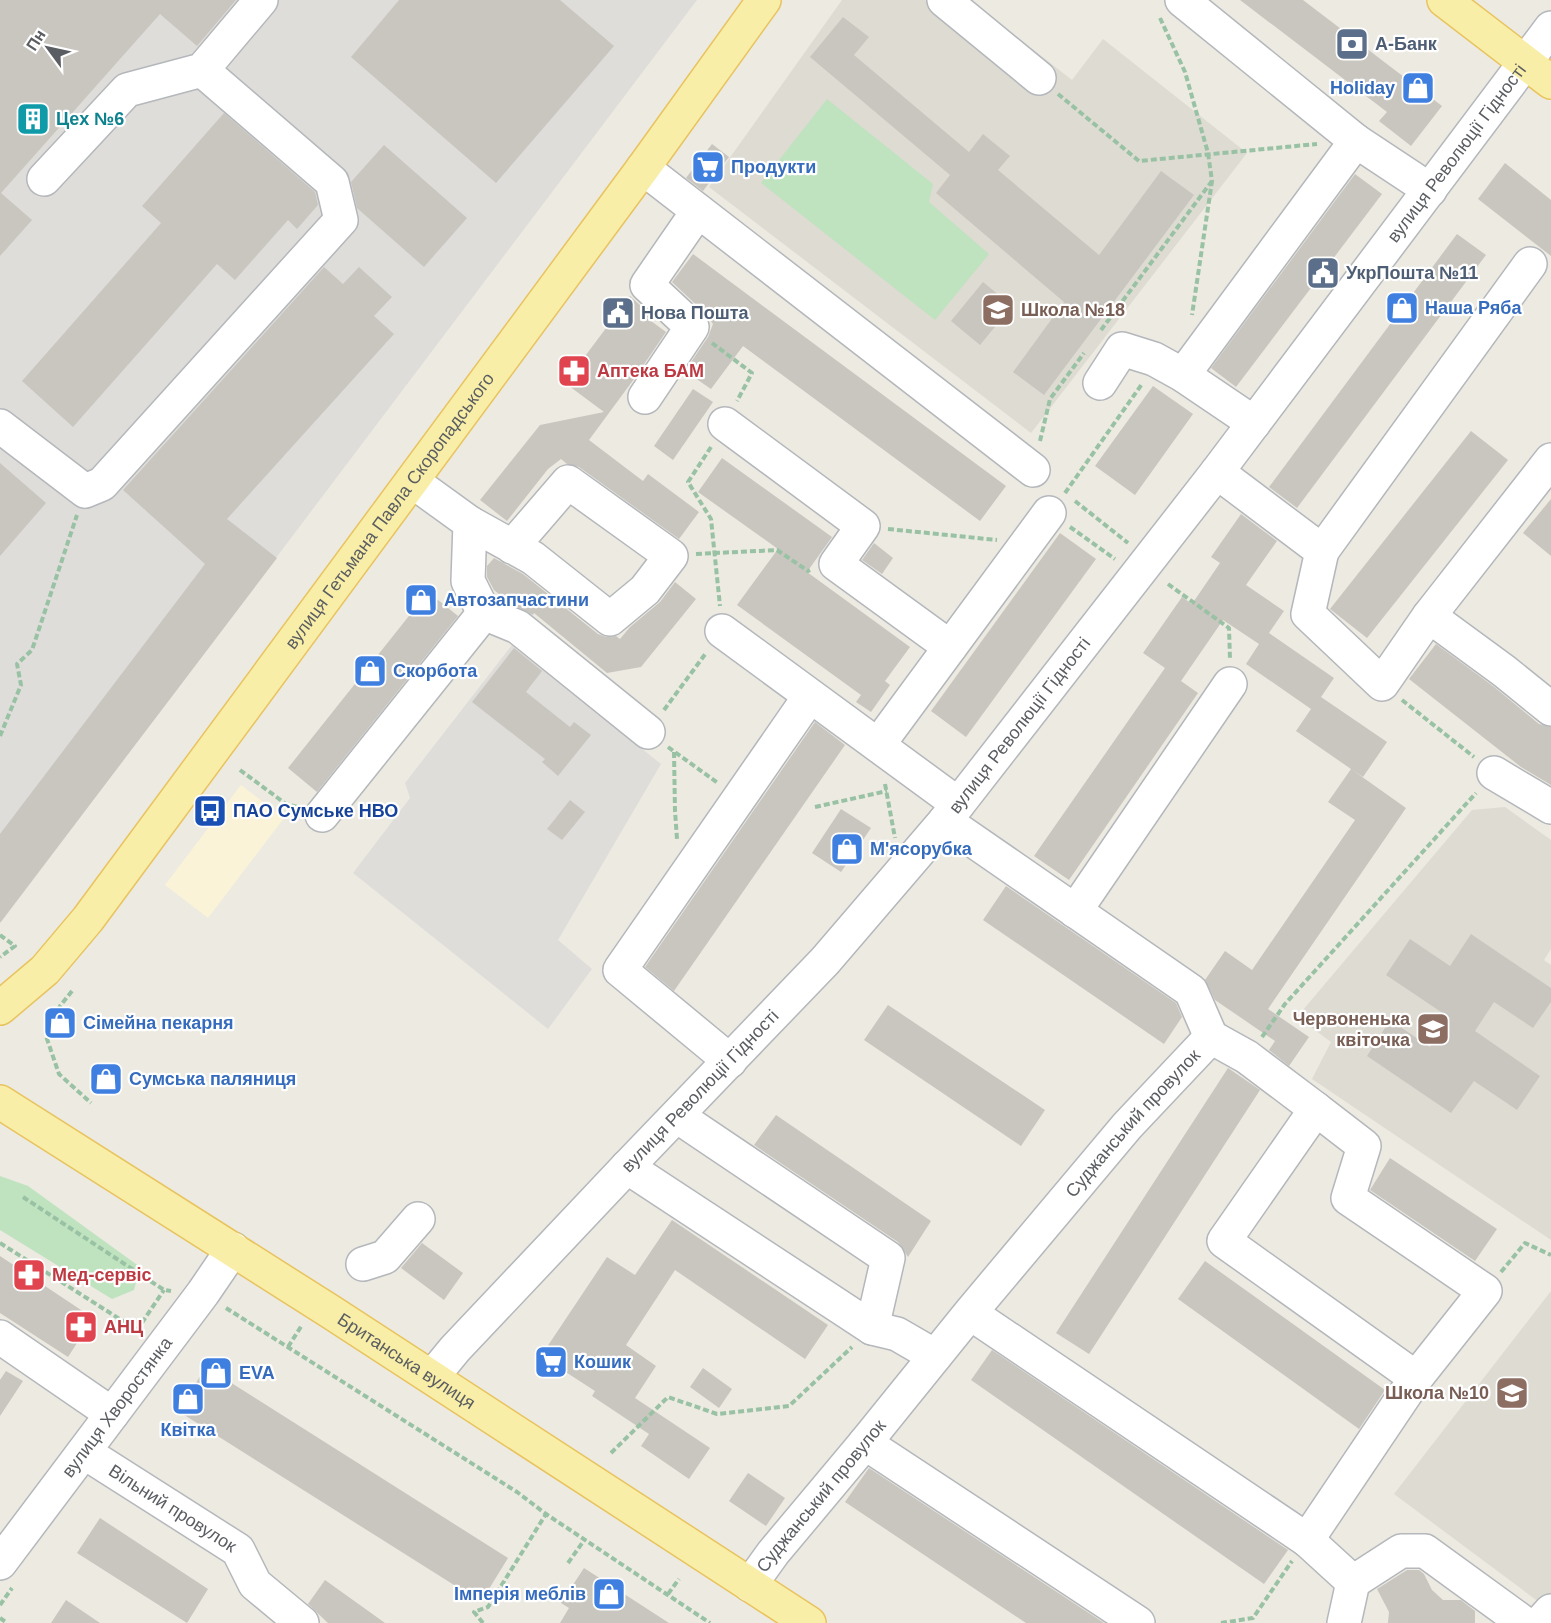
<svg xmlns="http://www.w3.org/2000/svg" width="1551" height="1623" font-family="Helvetica,sans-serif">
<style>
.commercial{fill:#fbf3d7}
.industrial{fill:#dfddd9}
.education{fill:#dedbd2}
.green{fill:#bfe2bf}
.building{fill:#c9c6c0}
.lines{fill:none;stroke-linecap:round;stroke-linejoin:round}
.minor-casing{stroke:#b4b7bb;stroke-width:36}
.major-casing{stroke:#e8c35e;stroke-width:36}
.path{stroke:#99c2a5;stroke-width:4;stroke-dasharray:6 3;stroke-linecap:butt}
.minor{stroke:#fff;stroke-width:33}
.major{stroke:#f9eea8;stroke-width:33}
.labels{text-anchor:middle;stroke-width:4.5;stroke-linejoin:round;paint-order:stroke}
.service-label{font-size:18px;font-weight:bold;fill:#4e5e75;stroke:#fff;text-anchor:start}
.shop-label{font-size:18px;font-weight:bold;fill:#366cbe;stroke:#fff;text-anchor:start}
.culture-label{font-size:18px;font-weight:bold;fill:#0d838f;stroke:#fff;text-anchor:start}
.street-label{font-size:18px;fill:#5a5d61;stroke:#fff}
.education-label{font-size:18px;font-weight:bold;fill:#785e54;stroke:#fff;text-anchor:end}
.health-label{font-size:18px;font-weight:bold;fill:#be3a42;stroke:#fff;text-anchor:start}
.transit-label{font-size:18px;font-weight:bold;fill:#164399;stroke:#fff;text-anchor:start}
</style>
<rect width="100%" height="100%" fill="#eceae1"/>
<polygon class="commercial" points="241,785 284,818 208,918 165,885"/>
<g class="industrial">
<polygon points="0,0 697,0 2,921 0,919"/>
<polygon points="512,645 661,764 558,940 592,969 548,1029 353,873 410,798 405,783"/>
</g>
<g class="education">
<polygon points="842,0 925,0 937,10 969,0 1072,80 1103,39 1247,153 1031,433 709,187"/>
<polygon points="1505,807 1551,840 1551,949 1544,960 1551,965 1551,1240 1312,1079 1331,1042 1297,1017 1472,810"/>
<polygon points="1551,1291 1551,1611 1394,1494"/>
</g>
<g class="green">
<polygon points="827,99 933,184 929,202 989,254 935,320 761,183"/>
<polygon points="0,1176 28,1186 140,1267 134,1290 112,1299 0,1230"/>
</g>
<g class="building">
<polygon points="0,0 236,0 197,46 160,14 1,193 32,220 0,256"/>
<polygon points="399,0 560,0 614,46 496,183 351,57"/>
<polygon points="1240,0 1303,0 1442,106 1411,146 1379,121 1387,112"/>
<polygon points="843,17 869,37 854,55 969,152 983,134 1010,156 998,170 1099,255 1161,171 1194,195 1044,395 1013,372 1064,302 936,193 950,175 810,57"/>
<polygon points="224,113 315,192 318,205 297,229 288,220 235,280 217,264 73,427 22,381 161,223 142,206"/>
<polygon points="712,144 729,157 703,191 686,178"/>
<polygon points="384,145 467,218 424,267 357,208 351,182"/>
<polygon points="1505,163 1551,200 1551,256 1478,199"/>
<polygon points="1355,174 1382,194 1236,387 1211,368"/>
<polygon points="1457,234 1486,255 1297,508 1269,487"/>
<polygon points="693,254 1006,486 980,521 743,346 711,389 685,371 708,337 713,324 705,313 672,282"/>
<polygon points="324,267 343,284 359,267 392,297 374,316 394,334 227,519 277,558 0,923 0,834 205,564 123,490"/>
<polygon points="983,282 1012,306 980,345 951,321"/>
<polygon points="630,296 650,314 647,318 666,332 634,379 589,440 643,481 648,474 699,512 679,539 579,467 567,464 561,459 548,469 507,521 480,500 540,425 604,412 565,383"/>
<polygon points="1153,386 1193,414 1135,495 1095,466"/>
<polygon points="693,389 713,402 673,460 654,446"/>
<polygon points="1471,431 1508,460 1367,638 1330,609"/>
<polygon points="722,458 832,537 807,572 910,647 885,681 890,685 871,712 856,702 861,695 737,605 778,549 698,492"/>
<polygon points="0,463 46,503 0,556"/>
<polygon points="1551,499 1551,556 1523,533"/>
<polygon points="1241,514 1277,541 1246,585 1284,611 1269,633 1334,678 1321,697 1387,742 1363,777 1351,769 1406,808 1268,1009 1309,1037 1289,1066 1269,1050 1275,1041 1215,1000 1205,980 1225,951 1252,970 1355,820 1328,802 1351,769 1296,731 1311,709 1246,664 1259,644 1223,620 1181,681 1198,693 1069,880 1034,856 1165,668 1143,653 1182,597 1192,604 1220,563 1211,557"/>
<polygon points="1060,533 1096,559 966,737 931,711"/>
<polygon points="874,543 893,558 882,574 862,560"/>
<polygon points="494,558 523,574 598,634 606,637 616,636 620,639 630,627 660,602 675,582 696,599 641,667 607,673 534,613 533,615 511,604 494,590 487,577 487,566"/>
<polygon points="428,592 458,616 317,792 288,768"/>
<polygon points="1436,644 1493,686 1539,724 1551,727 1551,785 1521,767 1409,679"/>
<polygon points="514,648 542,671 526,692 570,727 574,722 591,735 558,776 542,762 545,759 472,702"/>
<polygon points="815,722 845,745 674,991 645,967"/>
<polygon points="570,800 585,812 562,840 547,829"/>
<polygon points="841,809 871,828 841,872 812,853"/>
<polygon points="1006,886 1176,1003 1182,1017 1164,1044 983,920"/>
<polygon points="1471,934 1551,988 1551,1002 1533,1028 1494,1002 1475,1031 1540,1076 1517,1110 1474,1081 1451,1113 1367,1056 1390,1020 1430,1047 1450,1018 1386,975 1410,939 1450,966"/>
<polygon points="888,1005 1045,1110 1021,1146 864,1040"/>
<polygon points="1228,1068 1260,1090 1089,1354 1056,1333"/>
<polygon points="776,1115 931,1221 908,1257 898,1242 754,1145"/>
<polygon points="1390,1158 1497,1229 1475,1261 1370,1190"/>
<polygon points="672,1220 828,1325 805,1359 675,1270 626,1345 656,1366 635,1398 710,1448 689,1479 641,1446 649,1434 592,1396 595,1391 541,1356 607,1257 635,1275"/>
<polygon points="422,1243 463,1273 444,1300 401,1268"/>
<polygon points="0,1256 93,1318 68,1357 0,1313"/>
<polygon points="1205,1261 1385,1390 1359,1429 1178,1299"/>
<polygon points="992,1350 1288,1550 1264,1584 971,1380"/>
<polygon points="206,1367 508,1558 481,1602 178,1411"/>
<polygon points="703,1368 732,1389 719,1408 690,1387"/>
<polygon points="6,1371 23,1381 0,1416 0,1380"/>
<polygon points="869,1468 1104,1623 1026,1623 845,1502"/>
<polygon points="748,1473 785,1498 766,1526 729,1501"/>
<polygon points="100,1518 208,1589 187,1623 77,1553"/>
<polygon points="584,1568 669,1623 560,1623 569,1608 561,1603"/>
<polygon points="1407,1570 1419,1570 1424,1574 1432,1590 1443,1600 1461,1600 1475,1611 1475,1623 1388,1623 1389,1612 1377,1589"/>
<polygon points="325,1580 385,1623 328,1623 308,1604"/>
<polygon points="66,1600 100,1623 51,1623"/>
</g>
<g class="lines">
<defs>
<g id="minor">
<polyline points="944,0 1039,78"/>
<polyline points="1182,0 1356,141 1430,190"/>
<polyline points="643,168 1033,470"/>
<polyline points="44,179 127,90 202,70 261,0"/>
<polyline points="1183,375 1356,141"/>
<polyline points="1100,383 1122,349 1154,359 1183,375 1254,423"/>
<polyline points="645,397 692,327 647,285 698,211"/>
<polyline points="725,424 863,526 836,564 950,647"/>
<polyline points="0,426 85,491 102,484 341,220 332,182 202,70"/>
<polyline points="1217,472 1322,551 1308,614 1382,684 1429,616 1551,460"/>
<polyline points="412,481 470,523 468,581 484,613 518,627 648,732"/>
<polyline points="470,523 533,558 610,619 645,590 671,556 568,482 512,547"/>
<polyline points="1322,551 1530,264"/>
<polyline points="1429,616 1504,671 1551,709"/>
<polyline points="722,631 958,804"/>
<polyline points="878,745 1049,513"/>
<polyline points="1494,773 1551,807"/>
<polyline points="322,815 484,613"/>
<polyline points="945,821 1191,991 1211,1037"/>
<polyline points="1075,911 1230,684"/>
<polyline points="730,1061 620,970 810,696"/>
<polyline points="1316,1109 1364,1146 1348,1198 1485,1291 1416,1378"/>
<polyline points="677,1116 888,1258 872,1328"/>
<polyline points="627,1167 872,1328 897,1334 935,1356"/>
<polyline points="363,1264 385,1257 418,1219"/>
<polyline points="0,1337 112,1414"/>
<path id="s1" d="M432,1377l23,-28 172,-182 198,-206 120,-140 272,-349 334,-444"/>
<polyline points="865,1443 1138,1623"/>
<path id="s2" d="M84,1452l154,98 17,34 47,39"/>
<polyline points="1307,1540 1353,1582 1344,1623"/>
<path id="s3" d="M0,1563l203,-270 30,-44"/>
<polyline points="1353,1582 1401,1551 1425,1551 1524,1623"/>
<path id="s4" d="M750,1585l23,-32 92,-110 105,-130 157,-187 84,-89 36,20 69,52 -92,132 192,137 -109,162 -337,-227"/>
<polyline points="1540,1623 1551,1611"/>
</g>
<g id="major">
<polyline points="1444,0 1551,82"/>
<path id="s5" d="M0,1008l45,-38 43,-51 555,-751 121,-168"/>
<path id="s6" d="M0,1102l331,210 478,311"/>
</g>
</defs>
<use href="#minor" class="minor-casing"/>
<use href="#major" class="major-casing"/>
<g class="path">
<polyline points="1160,18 1185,72 1208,153 1212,181 1192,315"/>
<polyline points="1058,94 1139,161 1317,144"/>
<polyline points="1101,330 1212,181"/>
<polyline points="712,343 752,373 737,401"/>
<polyline points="1040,441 1050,399 1084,353"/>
<polyline points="711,447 688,482 711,519 720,606"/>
<polyline points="1065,493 1142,384"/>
<polyline points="1075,501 1128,543"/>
<polyline points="1070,527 1115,559"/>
<polyline points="888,529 997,540"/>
<polyline points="696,554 777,550 808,571 810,570"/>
<polyline points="1168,584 1229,628 1230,659"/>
<polyline points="1402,700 1474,757"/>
<polyline points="664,710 706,653"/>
<polyline points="0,736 21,685 17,664 32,650 77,515"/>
<polyline points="668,747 718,783"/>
<polyline points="674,752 675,811 677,839"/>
<polyline points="240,770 286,804 297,807"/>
<polyline points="885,784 895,838"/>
<polyline points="815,807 887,791"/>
<polyline points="0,935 15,946 0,957"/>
<polyline points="72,991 60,1006 46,1036 59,1074 91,1103"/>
<polyline points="1262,1037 1285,1004 1476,793"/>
<polyline points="23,1197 164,1290 171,1291"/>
<polyline points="0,1243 137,1330 164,1290"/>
<polyline points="1501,1272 1525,1243 1551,1255"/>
<polyline points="226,1308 517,1492 546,1514 710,1623"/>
<polyline points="288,1347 302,1325"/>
<polyline points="611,1453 668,1397 717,1414 789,1406 852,1347"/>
<polyline points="568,1563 585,1539"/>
<polyline points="668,1594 679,1579"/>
<polyline points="0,1605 12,1588"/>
<polyline points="0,1618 7,1623"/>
<polyline points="483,1623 474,1612 488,1607 546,1514"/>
<polyline points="1221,1623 1253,1618 1292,1561"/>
</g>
<use href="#minor" class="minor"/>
<use href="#major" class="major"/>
</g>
<defs>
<symbol id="bank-square" viewBox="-11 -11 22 22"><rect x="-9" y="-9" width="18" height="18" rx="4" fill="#5c6f8a" stroke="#fff"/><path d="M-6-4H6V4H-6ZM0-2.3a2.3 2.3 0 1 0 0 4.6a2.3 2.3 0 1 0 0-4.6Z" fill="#fff"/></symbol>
<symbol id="shop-square" viewBox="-11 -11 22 22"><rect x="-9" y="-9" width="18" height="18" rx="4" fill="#3f7fe0" stroke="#fff"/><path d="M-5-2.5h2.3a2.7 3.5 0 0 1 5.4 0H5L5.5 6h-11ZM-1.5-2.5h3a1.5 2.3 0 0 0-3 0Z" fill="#fff"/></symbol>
<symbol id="building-square" viewBox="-11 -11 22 22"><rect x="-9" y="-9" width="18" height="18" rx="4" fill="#0f9aa8" stroke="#fff"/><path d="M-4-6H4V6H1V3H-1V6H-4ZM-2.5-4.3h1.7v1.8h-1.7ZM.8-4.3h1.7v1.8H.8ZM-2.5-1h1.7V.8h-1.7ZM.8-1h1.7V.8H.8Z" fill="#fff"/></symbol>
<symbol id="supermarket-square" viewBox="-11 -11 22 22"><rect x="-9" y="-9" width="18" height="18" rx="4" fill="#3f7fe0" stroke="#fff"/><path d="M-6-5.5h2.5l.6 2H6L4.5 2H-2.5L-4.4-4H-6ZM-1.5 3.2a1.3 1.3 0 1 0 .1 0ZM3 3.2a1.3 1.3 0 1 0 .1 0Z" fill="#fff"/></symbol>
<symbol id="civic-square" viewBox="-11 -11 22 22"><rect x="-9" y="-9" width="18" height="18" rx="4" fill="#5c6f8a" stroke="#fff"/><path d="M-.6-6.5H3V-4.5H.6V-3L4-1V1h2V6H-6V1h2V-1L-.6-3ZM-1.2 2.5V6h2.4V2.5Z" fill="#fff"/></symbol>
<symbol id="school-square" viewBox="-11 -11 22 22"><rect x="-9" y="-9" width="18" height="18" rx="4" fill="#8d6e63" stroke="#fff"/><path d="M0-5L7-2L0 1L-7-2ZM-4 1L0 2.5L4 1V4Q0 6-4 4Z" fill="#fff"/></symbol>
<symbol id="pharmacy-square" viewBox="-11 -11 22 22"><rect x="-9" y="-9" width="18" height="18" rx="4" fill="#e0444e" stroke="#fff"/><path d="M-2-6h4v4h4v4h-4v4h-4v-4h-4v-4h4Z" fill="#fff"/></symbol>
<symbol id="bus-square" viewBox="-11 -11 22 22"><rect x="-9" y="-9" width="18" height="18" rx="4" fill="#1a4fb4" stroke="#fff"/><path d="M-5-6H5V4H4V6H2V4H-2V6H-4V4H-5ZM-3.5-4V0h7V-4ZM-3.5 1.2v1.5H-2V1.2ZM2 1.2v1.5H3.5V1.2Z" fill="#fff"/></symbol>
</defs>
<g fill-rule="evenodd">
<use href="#bank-square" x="1333" y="25" width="38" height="38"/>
<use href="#shop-square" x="1399" y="69" width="38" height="38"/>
<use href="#building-square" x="14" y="100" width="38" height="38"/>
<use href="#supermarket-square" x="689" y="148" width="38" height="38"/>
<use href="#civic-square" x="1304" y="254" width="38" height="38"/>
<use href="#shop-square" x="1383" y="289" width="38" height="38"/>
<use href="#school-square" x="979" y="291" width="38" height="38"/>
<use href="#civic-square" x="599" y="294" width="38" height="38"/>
<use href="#pharmacy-square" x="555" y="352" width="38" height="38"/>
<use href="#shop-square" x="402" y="581" width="38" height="38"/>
<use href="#shop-square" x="351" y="652" width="38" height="38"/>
<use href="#bus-square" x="191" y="792" width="38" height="38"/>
<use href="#shop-square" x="828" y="830" width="38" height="38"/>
<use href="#shop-square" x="41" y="1004" width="38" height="38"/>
<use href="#school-square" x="1414" y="1010" width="38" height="38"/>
<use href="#shop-square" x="87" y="1060" width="38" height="38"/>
<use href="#pharmacy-square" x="10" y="1256" width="38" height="38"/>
<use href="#pharmacy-square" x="62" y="1308" width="38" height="38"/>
<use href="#supermarket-square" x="532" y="1343" width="38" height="38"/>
<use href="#shop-square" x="197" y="1354" width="38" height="38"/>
<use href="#school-square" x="1493" y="1374" width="38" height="38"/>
<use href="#shop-square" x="169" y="1380" width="38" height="38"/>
<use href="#shop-square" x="590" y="1575" width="38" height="38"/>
</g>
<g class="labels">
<g class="service-label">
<text x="1375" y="50">А-Банк</text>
<text x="1346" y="279">УкрПошта №11</text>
<text x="641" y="319">Нова Пошта</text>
</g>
<g class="shop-label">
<text x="1395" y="94" text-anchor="end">Holiday</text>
<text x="731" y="173">Продукти</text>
<text x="1425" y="314">Наша Ряба</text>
<text x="444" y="606">Автозапчастини</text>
<text x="393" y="677">Скорбота</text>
<text x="870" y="855">М'ясорубка</text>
<text x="83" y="1029">Сімейна пекарня</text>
<text x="129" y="1085">Сумська паляниця</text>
<text x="574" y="1368">Кошик</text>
<text x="239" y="1379">EVA</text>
<text x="188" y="1436" text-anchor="middle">Квітка</text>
<text x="586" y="1600" text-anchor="end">Імперія меблів</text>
</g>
<g class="culture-label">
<text x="56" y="125">Цех №6</text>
</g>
<g class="street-label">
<text dy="6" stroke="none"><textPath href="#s1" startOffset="1598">вулиця Революції Гідності</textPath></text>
<text dy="6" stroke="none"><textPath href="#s5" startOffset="633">вулиця Гетьмана Павла Скоропадського</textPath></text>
<text dy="6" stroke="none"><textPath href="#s1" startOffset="878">вулиця Революції Гідності</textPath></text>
<text dy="6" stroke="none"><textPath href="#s1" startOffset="392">вулиця Революції Гідності</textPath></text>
<text dy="6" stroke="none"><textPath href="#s4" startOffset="600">Суджанський провулок</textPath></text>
<text dy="6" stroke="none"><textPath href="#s6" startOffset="482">Британська вулиця</textPath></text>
<text dy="6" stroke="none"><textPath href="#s3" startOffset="195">вулиця Хворостянка</textPath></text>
<text dy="6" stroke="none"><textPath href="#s4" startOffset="114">Суджанський провулок</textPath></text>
<text dy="6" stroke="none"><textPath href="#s2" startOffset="105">Вільний провулок</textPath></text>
</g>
<g class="education-label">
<text x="1021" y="316" text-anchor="start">Школа №18</text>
<text x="1410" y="1025">Червоненька<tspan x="1410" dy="21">квіточка</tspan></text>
<text x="1489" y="1399">Школа №10</text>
</g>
<g class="health-label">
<text x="597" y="377">Аптека БАМ</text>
<text x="52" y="1281">Мед-сервіс</text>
<text x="104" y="1333">АНЦ</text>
</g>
<g class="transit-label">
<text x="233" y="817">ПАО Сумське НВО</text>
</g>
</g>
<g transform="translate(48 48) rotate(303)" stroke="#ffffff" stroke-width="4.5" paint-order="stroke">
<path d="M0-4.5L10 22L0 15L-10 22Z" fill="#5a5d61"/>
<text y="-9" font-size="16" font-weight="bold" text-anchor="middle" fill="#5a5d61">Пн</text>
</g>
</svg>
